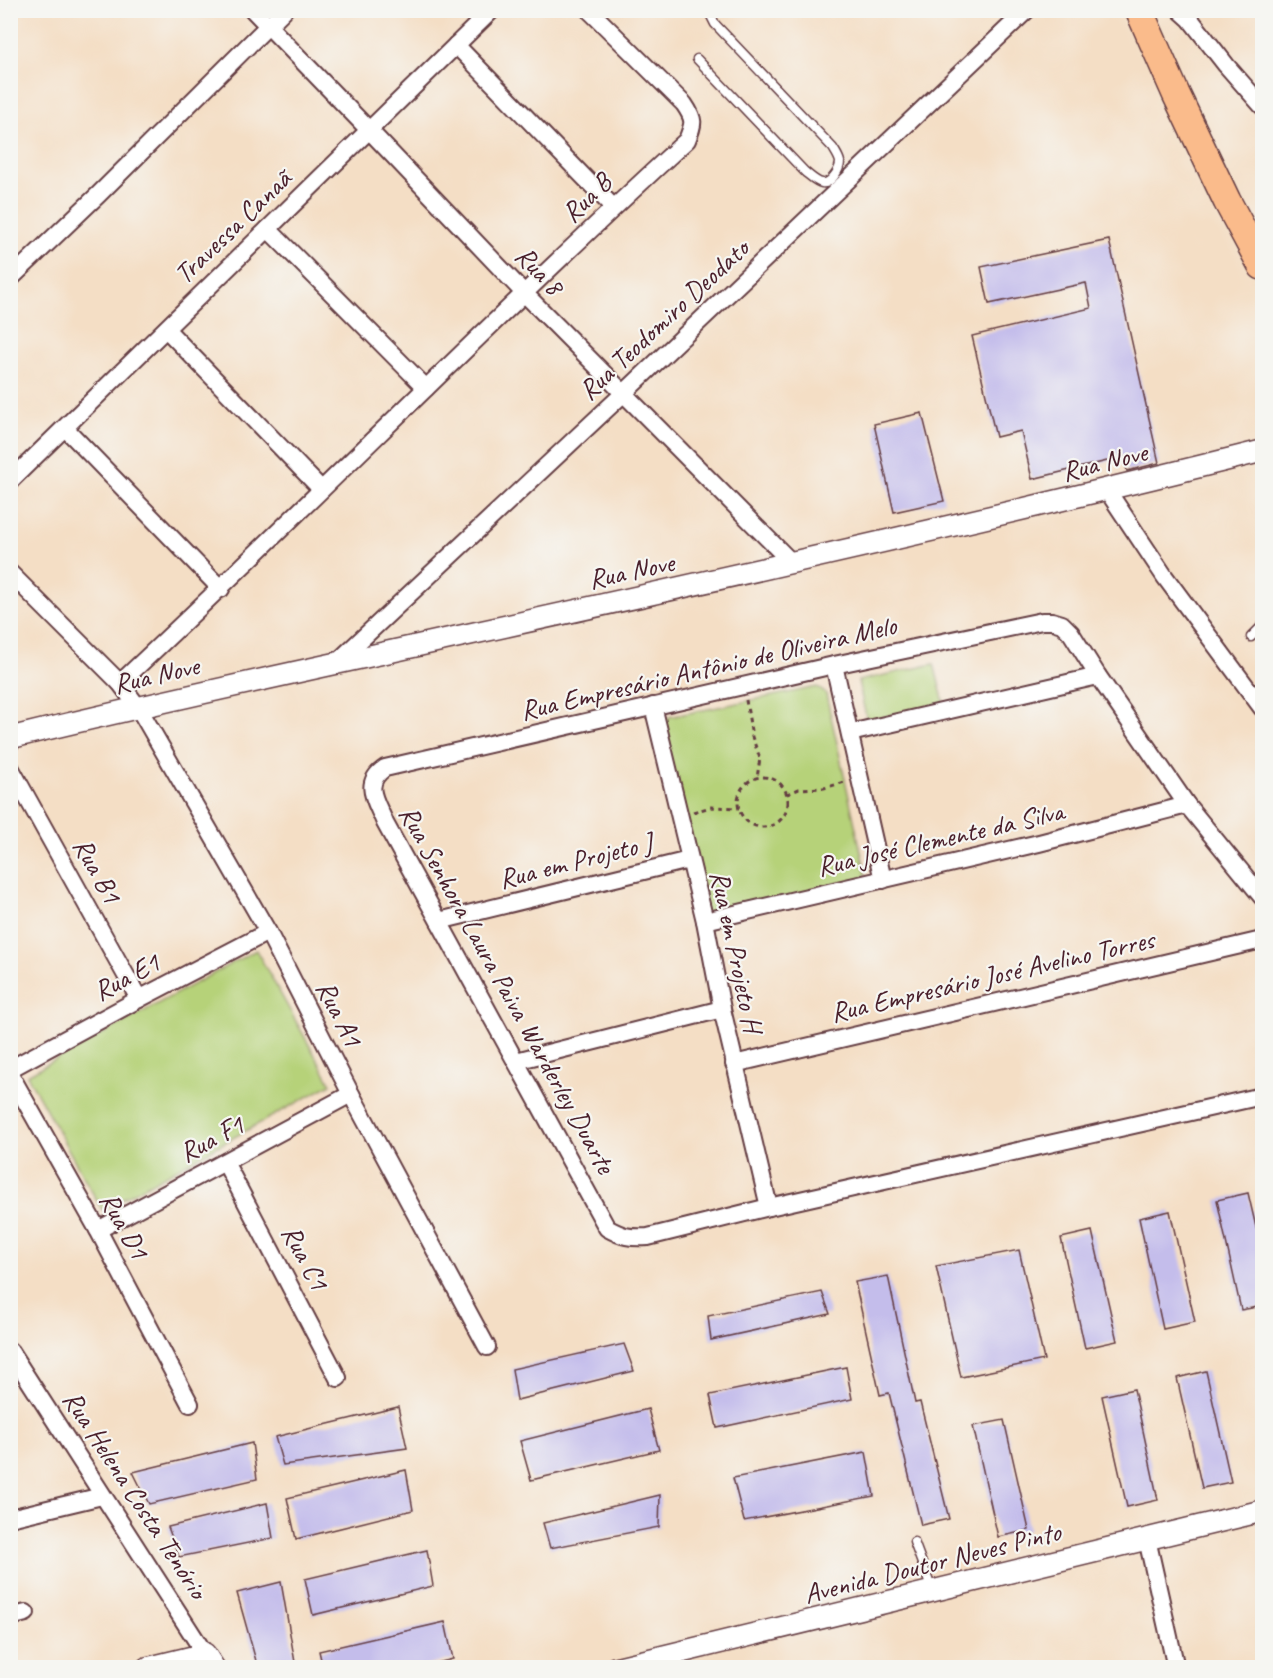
<svg xmlns="http://www.w3.org/2000/svg" width="1273" height="1678" font-family="Caveat,sans-serif">
<style>
.green{fill:#b6d279;stroke:#807852;stroke-width:1.5}
.building{fill:#c4bdeb}
.lines{fill:none;stroke-linecap:round;stroke-linejoin:round}
.service-casing{stroke:#643c42;stroke-width:11}
.minor-casing{stroke:#643c42;stroke-width:20}
.tertiary-casing{stroke:#643c42;stroke-width:24}
.primary-casing{stroke:#643c42;stroke-width:30}
.path{stroke:#643c42;stroke-width:3;stroke-dasharray:4.5 4.5;stroke-linecap:butt}
.service{stroke:#fff;stroke-width:8}
.minor{stroke:#fff;stroke-width:16}
.tertiary{stroke:#fff;stroke-width:21}
.primary{stroke:#fabb8b;stroke-width:27}
.labels{text-anchor:middle;stroke-width:4.5;stroke-linejoin:round;paint-order:stroke}
.street-label{font-size:28px;fill:#4a1f2b;stroke:#f6f6f2}
</style>
<rect width="100%" height="100%" fill="#f6f6f2"/>
<filter id="ink" filterUnits="userSpaceOnUse"><feTurbulence type="fractalNoise" baseFrequency=".0167" numOctaves="2"/><feDisplacementMap in="SourceGraphic" scale="12" xChannelSelector="R" yChannelSelector="G"/><feConvolveMatrix kernelMatrix="1 2 1 2 8 2 1 2 1" color-interpolation-filters="sRGB"/></filter>
<filter id="wash" filterUnits="userSpaceOnUse"><feTurbulence type="fractalNoise" baseFrequency=".008" numOctaves="4" result="noise"/><feDisplacementMap in="SourceGraphic" scale="24" xChannelSelector="R" yChannelSelector="G"/><feGaussianBlur stdDeviation="1.35" result="paint"/><feColorMatrix in="noise" values="0 0 0 0 0 0 0 0 0 0 0 0 0 0 0 0 0 1.4 0 .05"/><feComposite in="paint" operator="in"/></filter>
<g filter="url(#wash)">
<rect width="100%" height="100%" fill="#f4dec5"/>
<g class="green">
<polygon points="934,664 944,703 867,721 858,681"/>
<polygon points="817,687 826,694 866,874 857,885 714,919 699,910 660,724 669,717"/>
<polygon points="256,950 331,1084 102,1210 27,1075"/>
</g>
<g id="blocks">
<g class="building">
<polygon points="1109,240 1159,463 1127,471 1124,457 1032,479 1021,431 996,437 972,336 1091,308 1086,283 989,304 981,267"/>
<polygon points="922,413 944,501 894,512 874,424"/>
<polygon points="1248,1193 1263,1257 1263,1306 1241,1310 1217,1200"/>
<polygon points="1170,1211 1195,1322 1163,1329 1139,1218"/>
<polygon points="1092,1231 1117,1341 1085,1348 1061,1238"/>
<polygon points="1019,1250 1044,1360 961,1377 936,1266"/>
<polygon points="888,1276 915,1403 920,1402 949,1519 921,1525 889,1393 880,1395 855,1282"/>
<polygon points="822,1292 830,1314 711,1340 708,1316"/>
<polygon points="624,1344 634,1371 517,1400 512,1369"/>
<polygon points="846,1367 852,1399 717,1428 710,1395"/>
<polygon points="1206,1371 1231,1482 1202,1488 1177,1378"/>
<polygon points="1134,1389 1158,1500 1127,1507 1102,1396"/>
<polygon points="398,1407 407,1448 283,1465 275,1437"/>
<polygon points="648,1409 659,1450 531,1480 520,1441"/>
<polygon points="1004,1420 1029,1530 998,1537 973,1426"/>
<polygon points="252,1443 257,1479 149,1504 133,1472"/>
<polygon points="866,1452 874,1496 744,1521 733,1478"/>
<polygon points="406,1470 413,1510 296,1539 287,1498"/>
<polygon points="660,1495 659,1527 550,1548 543,1523"/>
<polygon points="267,1503 273,1538 179,1557 168,1527"/>
<polygon points="427,1550 433,1586 313,1615 305,1579"/>
<polygon points="281,1582 296,1668 258,1668 237,1593"/>
<polygon points="445,1622 453,1659 417,1668 323,1668 319,1651"/>
</g>
</g>
</g>
<g filter="url(#ink)">
<use href="#blocks" fill-opacity="0" stroke="#643c42" stroke-width="1.5"/>
<g class="lines">
<defs>
<g id="service">
<path d="M697,59l108,113c4,3 11,10 17,11 8,2 18,-13 18,-21 -1,-5 -4,-9 -7,-14l-118,-124 -7,-14"/>
<polyline points="1251,637 1262,626"/>
<polyline points="914,1542 932,1590"/>
</g>
<g id="minor">
<polyline points="253,10 369,130 525,294 792,563"/>
<polyline points="1180,10 1190,19 1226,65 1262,106"/>
<polyline points="456,45 613,207"/>
<polyline points="268,229 426,388"/>
<polyline points="10,279 98,195 284,10"/>
<polyline points="166,329 321,489"/>
<polyline points="65,428 221,589"/>
<polyline points="10,481 492,10"/>
<polyline points="1107,490 1165,577 1262,708"/>
<polyline points="10,573 120,683 138,707 268,932 351,1094 487,1347"/>
<polyline points="335,664 624,393 1027,10"/>
<polyline points="834,665 883,880"/>
<path d="M120,683c191,-179 374,-366 567,-543 7,-17 8,-20 -3,-36l-95,-94"/>
<polyline points="653,706 705,921 722,1009 769,1207"/>
<polyline points="850,733 1098,676"/>
<polyline points="10,767 139,999"/>
<path d="M1262,897l-75,-92 -89,-129 -27,-43 -9,-9 -10,-3h-10l-208,44 -449,103c-24,16 -8,34 0,55l222,405c16,9 23,10 41,9l121,-30 493,-111"/>
<polyline points="439,921 689,860"/>
<polyline points="705,921 1039,843 1187,805"/>
<polyline points="516,1061 722,1009"/>
<polyline points="734,1064 1262,940"/>
<polyline points="10,1069 139,999 268,932"/>
<polyline points="10,1074 98,1230 190,1404"/>
<polyline points="225,1162 338,1378"/>
<polyline points="98,1230 351,1094"/>
<polyline points="10,1351 205,1654"/>
<polyline points="10,1518 102,1496"/>
<polyline points="1147,1539 1176,1668"/>
<polyline points="10,1617 26,1613"/>
</g>
<g id="tertiary">
<path d="M10,738c153,-38 307,-70 460,-104 265,-58 529,-117 792,-183"/>
<polyline points="147,1668 205,1654 214,1668"/>
<polyline points="615,1668 1262,1511"/>
</g>
<polyline id="primary" points="1139,10 1176,94 1227,201 1262,266"/>
</defs>
<use href="#service" class="service-casing"/>
<use href="#minor" class="minor-casing"/>
<use href="#tertiary" class="tertiary-casing"/>
<use href="#primary" class="primary-casing"/>
<g class="path">
<polyline points="746,700 752,737 760,758 757,778"/>
<circle cx="763" cy="802" r="25"/>
<polyline points="787,794 799,789 824,788 845,782"/>
<polyline points="693,812 711,807 739,808"/>
</g>
<use href="#service" class="service"/>
<use href="#minor" class="minor"/>
<use href="#tertiary" class="tertiary"/>
<use href="#primary" class="primary"/>
</g>
</g>
<g class="labels">
<g class="street-label">
<text transform="translate(586 197) rotate(-44)" y="10">Rua B</text>
<text transform="translate(232 226) rotate(-44)" y="10">Travessa Canaã</text>
<text transform="translate(540 270) rotate(46)" y="10">Rua 8</text>
<text transform="translate(663 319) rotate(-43)" y="10">Rua Teodomiro Deodato</text>
<text transform="translate(1104 461) rotate(-14)" y="10">Rua Nove</text>
<text transform="translate(631 570) rotate(-12)" y="10">Rua Nove</text>
<text transform="translate(708 667) rotate(-13)" y="10">Rua Empresário Antônio de Oliveira Melo</text>
<text transform="translate(156 674) rotate(-13)" y="10">Rua Nove</text>
<text transform="translate(940 838) rotate(-13)" y="10">Rua José Clemente da Silva</text>
<text transform="translate(575 860) rotate(-14)" y="10">Rua em Projeto J</text>
<text transform="translate(98 870) rotate(61)" y="10">Rua B1</text>
<text transform="translate(737 951) rotate(78)" y="10">Rua em Projeto H</text>
<text transform="translate(992 975) rotate(-13)" y="10">Rua Empresário José Avelino Torres</text>
<text transform="translate(126 976) rotate(-28)" y="10">Rua E1</text>
<text transform="translate(508 989) rotate(61)" y="10">Rua Senhora Laura Paiva Warderley Duarte</text>
<text transform="translate(340 1013) rotate(63)" y="10">Rua A1</text>
<text transform="translate(211 1138) rotate(-28)" y="10">Rua F1</text>
<text transform="translate(125 1225) rotate(61)" y="10">Rua D1</text>
<text transform="translate(306 1257) rotate(62)" y="10">Rua C1</text>
<text transform="translate(136 1494) rotate(57)" y="10">Rua Helena Costa Tenório</text>
<text transform="translate(932 1562) rotate(-14)" y="10">Avenida Doutor Neves Pinto</text>
</g>
</g>
<rect width="1273" height="1678" fill="none" stroke="#f6f6f2" stroke-width="36"/>
</svg>
